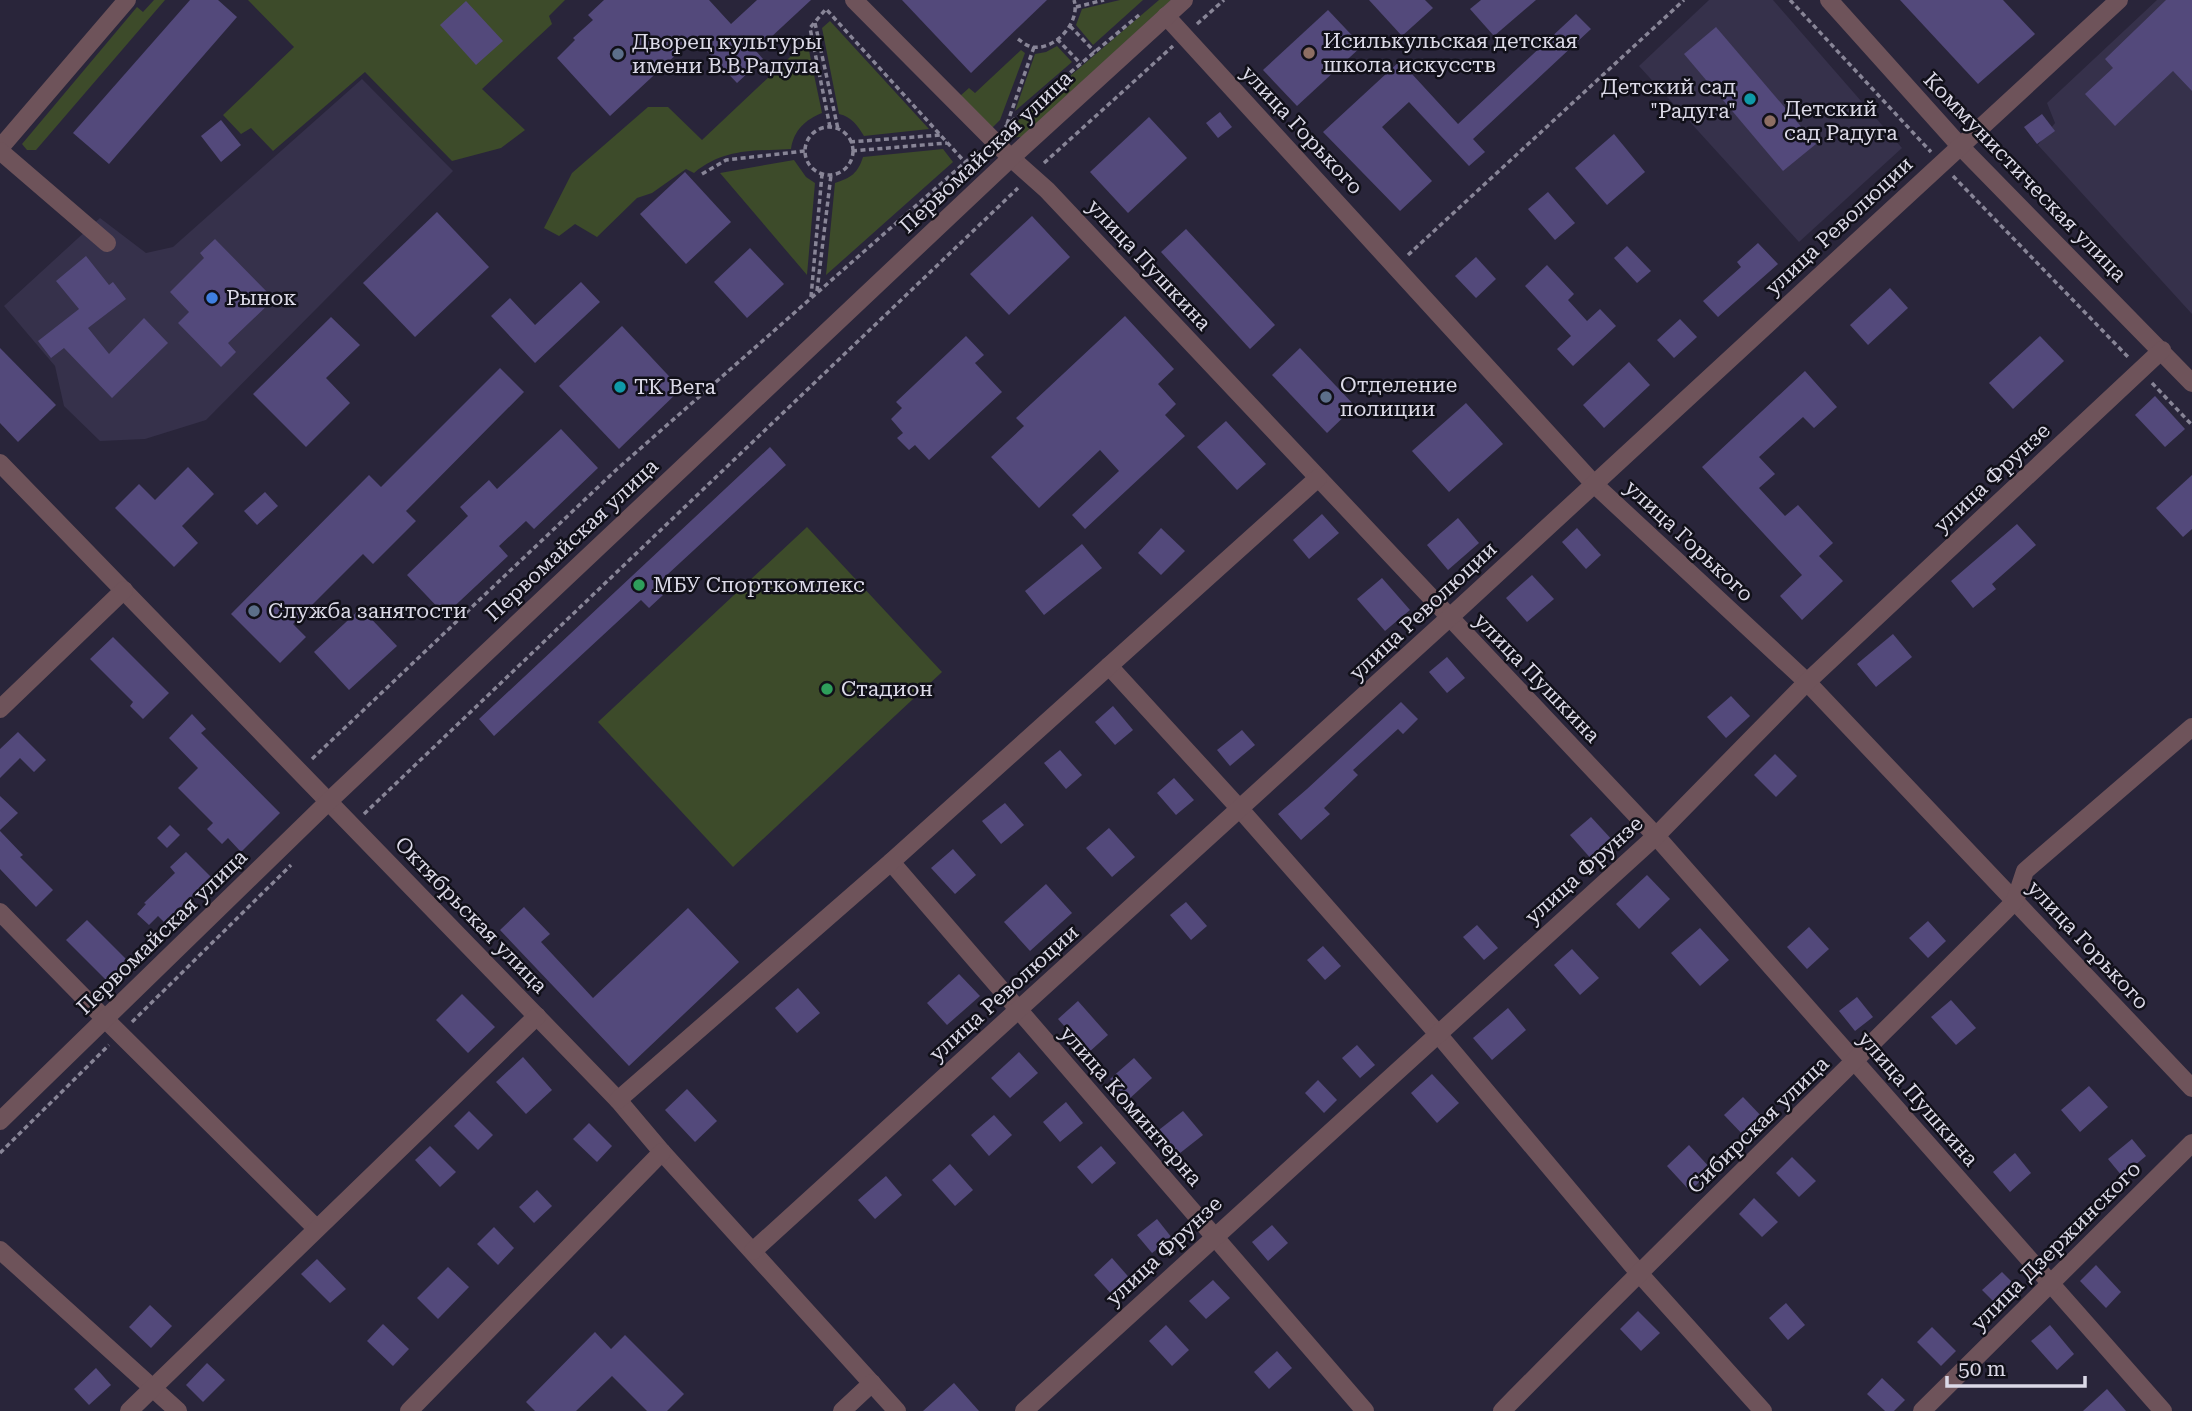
<svg xmlns="http://www.w3.org/2000/svg" width="2192" height="1411" font-family="'Roboto Serif',serif">
<style>
.built{fill:#36314b}
.green{fill:#3d4b2a}
.building{fill:#53497b}
.lines{fill:none;stroke-linecap:round;stroke-linejoin:round}
.path{stroke:#888597;stroke-width:3.5;stroke-dasharray:5 3.5;stroke-linecap:butt}
.minor{stroke:#6e535a;stroke-width:18}
.education-dot{fill:#8d6e63;stroke:#111019;stroke-width:2.5}
.service-dot{fill:#5c6f8a;stroke:#111019;stroke-width:2.5}
.culture-dot{fill:#0f9aa8;stroke:#111019;stroke-width:2.5}
.shop-dot{fill:#3f7fe0;stroke:#111019;stroke-width:2.5}
.leisure-dot{fill:#2e9e5b;stroke:#111019;stroke-width:2.5}
.labels{text-anchor:middle;stroke-width:5;stroke-linejoin:round;paint-order:stroke}
.poi-label{font-size:21px;fill:#dbd9e7;stroke:#111019;text-anchor:start}
.street-label{font-size:21px;fill:#dbd9e7;stroke:#111019}
</style>
<rect width="100%" height="100%" fill="#29253a"/>
<g class="built">
<polygon points="1709,0 1773,0 1902,148 1799,242 1639,66"/>
<polygon points="2157,0 2192,0 2192,314 2038,145 2055,123 2047,103"/>
<polygon points="362,79 453,171 206,420 145,439 100,441 64,406 55,366 4,306 100,218 146,253 173,247"/>
</g>
<g class="green">
<polygon points="154,0 165,0 36,150 27,150 22,144 137,7 143,12"/>
<polygon points="248,0 565,0 549,16 552,24 482,89 525,130 501,148 452,161 365,72 273,151 251,128 241,134 223,115 294,47"/>
<polygon points="1120,0 1143,0 1093,45 1076,25 1082,9"/>
<polygon points="1159,0 1171,0 1022,137 1005,138 1001,135"/>
<path d="M830,21l99,108 -65,7c-7,-11 -12,-19 -25,-22l-17,-86z"/>
<path d="M807,41l15,72c-17,7 -28,17 -31,36 -36,2 -67,-1 -97,24l-8,-4 -34,24 -15,5 -40,39 -22,-13 -16,12 -15,-8 28,-55 76,-66h20l34,33z"/>
<polygon points="1057,46 1072,62 1015,111 1035,54 1046,52"/>
<polygon points="1021,50 1025,53 1000,120 992,128 960,96 969,88 975,93"/>
<path d="M943,149l10,13 -127,113 9,-92c16,-5 23,-10 28,-26z"/>
<polygon points="794,160 806,177 815,183 807,275 720,173"/>
<polygon points="807,527 942,672 733,867 598,722"/>
</g>
<g class="building">
<polygon points="190,0 218,0 237,17 109,164 73,133"/>
<polygon points="604,0 709,0 731,24 757,0 811,0 756,51 763,59 737,83 694,38 610,116 557,58 575,40 573,38 593,20 588,15"/>
<polygon points="902,0 1047,0 971,73"/>
<polygon points="1369,0 1425,0 1433,8 1402,36"/>
<polygon points="1481,0 1536,0 1494,36 1470,9"/>
<polygon points="1900,0 2003,0 2035,34 1978,84"/>
<polygon points="2166,0 2192,0 2192,91 2173,71 2115,126 2085,94 2113,68 2105,59"/>
<polygon points="466,1 503,41 476,65 440,25"/>
<polygon points="1328,10 1362,46 1297,106 1263,70"/>
<polygon points="1576,14 1591,29 1473,139 1485,152 1469,166 1409,102 1382,127 1432,181 1400,211 1323,132 1400,61 1458,124"/>
<polygon points="1716,27 1816,144 1783,171 1684,54"/>
<polygon points="1220,112 1232,127 1218,138 1206,123"/>
<polygon points="2042,114 2055,131 2037,144 2024,127"/>
<polygon points="1149,117 1187,158 1128,213 1090,172"/>
<polygon points="221,120 241,145 221,162 201,136"/>
<polygon points="1614,134 1645,172 1607,205 1575,168"/>
<polygon points="685,172 731,222 686,264 640,214"/>
<polygon points="1548,192 1575,223 1555,240 1528,209"/>
<polygon points="437,212 489,267 415,337 363,283"/>
<polygon points="1032,216 1070,257 1009,315 970,274"/>
<polygon points="1186,229 1275,325 1250,349 1161,252"/>
<polygon points="215,239 274,299 228,343 236,352 221,367 178,323 189,312 170,292 204,258 200,253"/>
<polygon points="1758,243 1778,264 1718,317 1703,301 1741,267 1737,262"/>
<polygon points="1627,246 1651,271 1637,283 1614,258"/>
<polygon points="750,248 784,284 747,318 714,282"/>
<polygon points="86,256 109,285 113,282 126,299 88,328 109,354 144,318 168,343 112,398 64,348 51,358 38,341 79,309 56,281"/>
<polygon points="1476,257 1496,279 1476,298 1455,276"/>
<polygon points="1547,265 1574,294 1568,300 1587,321 1600,309 1616,326 1573,366 1557,349 1571,336 1525,286"/>
<polygon points="581,282 600,302 535,363 491,316 510,298 535,325"/>
<polygon points="1890,288 1908,308 1868,345 1850,325"/>
<polygon points="1125,316 1174,369 1158,384 1176,404 1165,415 1185,436 1085,529 1072,515 1119,471 1100,450 1039,508 991,457 1024,426 1016,418"/>
<polygon points="331,317 360,345 326,378 350,403 306,447 253,394"/>
<polygon points="1680,319 1697,337 1674,358 1657,340"/>
<polygon points="622,326 681,389 619,449 559,386"/>
<polygon points="966,336 984,355 975,363 1002,392 929,460 915,445 909,450 897,438 903,433 891,419 902,408 896,402"/>
<polygon points="2040,336 2064,361 2013,409 1989,383"/>
<polygon points="0,348 56,405 18,442 0,423"/>
<polygon points="1300,348 1355,406 1327,433 1272,375"/>
<polygon points="1629,362 1650,385 1604,428 1583,405"/>
<polygon points="500,368 524,392 406,511 416,521 373,564 363,554 293,624 306,637 280,663 231,614 369,475 381,487"/>
<polygon points="1805,371 1837,407 1814,428 1803,417 1759,457 1775,474 1759,488 1785,516 1798,505 1833,543 1819,556 1843,581 1802,620 1780,596 1802,575 1702,467"/>
<polygon points="2155,396 2185,429 2165,447 2135,415"/>
<polygon points="1466,403 1503,444 1449,492 1412,451"/>
<polygon points="1226,421 1266,464 1237,490 1197,447"/>
<polygon points="561,429 598,468 534,529 526,521 499,546 508,556 445,615 407,575 468,516 460,507 489,480 497,489"/>
<polygon points="770,447 786,465 655,586 663,595 649,608 641,600 494,736 479,719"/>
<polygon points="188,467 214,494 182,526 198,543 174,567 115,508 139,484 155,500"/>
<polygon points="2192,475 2192,529 2183,537 2156,508"/>
<polygon points="265,492 278,506 257,525 244,511"/>
<polygon points="1322,514 1339,533 1309,559 1293,540"/>
<polygon points="1458,518 1479,543 1448,570 1427,545"/>
<polygon points="2017,524 2036,545 1992,584 1996,589 1973,608 1951,581"/>
<polygon points="1161,528 1185,551 1161,575 1138,553"/>
<polygon points="1577,528 1601,555 1586,569 1562,542"/>
<polygon points="1082,544 1102,568 1044,615 1025,591"/>
<polygon points="1532,575 1554,599 1527,622 1506,598"/>
<polygon points="1382,578 1410,610 1385,631 1357,599"/>
<polygon points="361,608 397,646 349,690 314,652"/>
<polygon points="1893,634 1912,657 1876,687 1857,664"/>
<polygon points="113,637 169,693 143,719 130,706 133,702 90,659"/>
<polygon points="1447,657 1465,678 1447,693 1429,672"/>
<polygon points="1731,696 1750,716 1726,738 1707,717"/>
<polygon points="1401,702 1418,719 1403,734 1398,729 1353,770 1358,775 1324,808 1330,814 1301,840 1278,814 1307,789"/>
<polygon points="1113,706 1133,730 1115,745 1095,722"/>
<polygon points="192,714 206,729 201,733 280,813 241,852 228,838 222,844 207,829 213,823 178,788 198,768 169,738"/>
<polygon points="1242,730 1255,745 1230,766 1217,750"/>
<polygon points="18,732 46,760 34,772 20,758 0,778 0,749"/>
<polygon points="1060,750 1082,775 1066,789 1044,763"/>
<polygon points="1775,754 1797,776 1776,797 1754,775"/>
<polygon points="1174,778 1194,800 1176,815 1157,793"/>
<polygon points="0,796 18,813 0,830"/>
<polygon points="1005,803 1024,825 1001,844 982,821"/>
<polygon points="1591,817 1614,842 1593,861 1570,835"/>
<polygon points="170,825 180,835 167,848 157,838"/>
<polygon points="1109,828 1135,857 1112,877 1086,848"/>
<polygon points="0,831 23,855 20,857 53,890 36,907 0,869"/>
<polygon points="953,849 976,875 955,894 931,868"/>
<polygon points="186,852 211,877 165,923 158,916 149,925 137,914 146,904 144,903 175,873 170,867"/>
<polygon points="1647,875 1670,899 1639,929 1616,904"/>
<polygon points="1046,884 1072,913 1030,951 1004,922"/>
<polygon points="1186,902 1207,926 1191,940 1170,915"/>
<polygon points="524,907 550,934 541,942 593,998 688,908 739,962 629,1066 500,930"/>
<polygon points="87,920 128,961 107,981 66,940"/>
<polygon points="1928,921 1946,941 1928,958 1909,938"/>
<polygon points="1477,925 1498,948 1484,960 1463,937"/>
<polygon points="1809,927 1829,949 1807,969 1787,947"/>
<polygon points="1700,928 1729,960 1700,986 1671,953"/>
<polygon points="1323,946 1341,966 1325,980 1307,960"/>
<polygon points="1572,949 1599,978 1580,995 1554,965"/>
<polygon points="959,974 980,996 947,1025 927,1003"/>
<polygon points="798,988 820,1013 797,1033 775,1008"/>
<polygon points="462,994 495,1027 468,1053 436,1020"/>
<polygon points="1857,997 1873,1017 1855,1031 1839,1011"/>
<polygon points="1951,1000 1976,1028 1956,1045 1931,1017"/>
<polygon points="1078,1001 1108,1035 1088,1053 1058,1019"/>
<polygon points="1508,1008 1526,1030 1492,1060 1473,1038"/>
<polygon points="1357,1045 1375,1065 1360,1078 1342,1058"/>
<polygon points="1019,1052 1038,1073 1010,1098 991,1078"/>
<polygon points="523,1057 552,1090 526,1114 496,1082"/>
<polygon points="1134,1058 1152,1078 1128,1100 1110,1079"/>
<polygon points="1432,1074 1459,1103 1437,1123 1411,1093"/>
<polygon points="1318,1080 1337,1100 1324,1113 1305,1093"/>
<polygon points="2089,1086 2108,1107 2080,1132 2061,1110"/>
<polygon points="687,1089 717,1121 695,1142 665,1110"/>
<polygon points="1743,1097 1765,1120 1746,1138 1724,1115"/>
<polygon points="1066,1102 1083,1123 1060,1142 1043,1122"/>
<polygon points="469,1111 493,1135 478,1150 454,1126"/>
<polygon points="1183,1111 1203,1135 1175,1157 1155,1133"/>
<polygon points="994,1115 1012,1135 989,1156 971,1135"/>
<polygon points="589,1123 612,1146 597,1162 573,1139"/>
<polygon points="2132,1139 2146,1156 2122,1176 2108,1159"/>
<polygon points="1689,1145 1712,1170 1690,1191 1667,1166"/>
<polygon points="430,1146 456,1172 440,1187 415,1160"/>
<polygon points="1101,1146 1116,1163 1092,1184 1077,1167"/>
<polygon points="2015,1153 2031,1173 2010,1192 1993,1172"/>
<polygon points="1792,1157 1816,1181 1799,1197 1776,1173"/>
<polygon points="950,1164 973,1190 955,1206 932,1180"/>
<polygon points="886,1176 902,1195 875,1219 858,1200"/>
<polygon points="537,1190 552,1206 534,1223 519,1207"/>
<polygon points="1754,1198 1778,1222 1762,1237 1739,1214"/>
<polygon points="1157,1219 1172,1238 1152,1253 1137,1235"/>
<polygon points="1272,1225 1288,1243 1268,1261 1252,1242"/>
<polygon points="494,1227 514,1248 498,1265 477,1244"/>
<polygon points="1112,1258 1133,1282 1115,1298 1094,1275"/>
<polygon points="317,1259 346,1289 330,1303 301,1274"/>
<polygon points="2096,1265 2121,1292 2106,1308 2080,1281"/>
<polygon points="448,1267 469,1287 438,1319 417,1298"/>
<polygon points="2002,1272 2015,1285 1995,1303 1982,1290"/>
<polygon points="1213,1280 1230,1298 1206,1319 1189,1301"/>
<polygon points="1786,1303 1805,1325 1788,1340 1769,1318"/>
<polygon points="150,1305 172,1326 151,1348 129,1327"/>
<polygon points="1638,1311 1660,1333 1641,1351 1620,1329"/>
<polygon points="383,1324 409,1349 393,1366 367,1341"/>
<polygon points="1166,1325 1189,1350 1172,1366 1149,1341"/>
<polygon points="2050,1325 2074,1354 2057,1370 2031,1341"/>
<polygon points="1932,1327 1956,1351 1941,1366 1917,1342"/>
<polygon points="595,1332 611,1349 625,1335 684,1394 667,1411 647,1411 612,1376 576,1411 535,1411 526,1402"/>
<polygon points="1277,1351 1292,1368 1269,1389 1254,1372"/>
<polygon points="207,1363 225,1380 203,1402 186,1385"/>
<polygon points="96,1368 111,1385 89,1405 74,1389"/>
<polygon points="1882,1378 1905,1400 1894,1411 1885,1411 1867,1394"/>
<polygon points="954,1383 979,1411 923,1411"/>
<polygon points="2107,1389 2126,1411 2083,1411"/>
</g>
<g class="lines">
<g class="path">
<polyline points="1790,0 1931,152"/>
<polyline points="1076,7 1104,0"/>
<polyline points="815,23 838,129"/>
<polyline points="1197,24 1224,0"/>
<polyline points="1070,26 1095,52"/>
<path d="M1018,39c4,3 9,7 14,8 23,4 49,-25 42,-47"/>
<polyline points="1057,39 1081,64"/>
<polyline points="1007,124 1034,47"/>
<polyline points="830,127 810,28 826,9 973,171"/>
<polyline points="1005,127 1139,15"/>
<circle cx="829" cy="151" r="24"/>
<polyline points="850,142 940,135"/>
<polyline points="852,151 947,143"/>
<polyline points="1044,163 1173,46"/>
<polyline points="702,174 726,160 805,151"/>
<polyline points="1953,176 2130,359"/>
<polyline points="1408,255 1684,0"/>
<polyline points="817,291 831,175"/>
<polyline points="811,297 822,174"/>
<polyline points="2152,383 2192,425"/>
<polyline points="312,759 616,470 978,151"/>
<polyline points="364,814 1018,188"/>
<polyline points="132,1022 291,865"/>
<polyline points="0,1153 109,1045"/>
</g>
<g class="minor">
<polyline points="854,0 1011,158 1047,190 1656,836 2163,1411"/>
<polyline points="1829,0 1960,146 2192,383"/>
<polyline points="1166,16 1594,484 1807,682 2192,1088"/>
<polyline points="0,148 127,0"/>
<polyline points="0,151 107,243"/>
<polyline points="0,463 618,1100 662,1152 897,1411"/>
<polyline points="1109,666 1240,809 1438,1034 1638,1272 1763,1411"/>
<polyline points="0,709 124,590"/>
<polyline points="891,862 1365,1411"/>
<polyline points="0,912 105,1019 316,1228"/>
<polyline points="618,1100 891,862 1318,478"/>
<polyline points="0,1121 329,801 1011,158 1184,0"/>
<polyline points="0,1250 178,1411"/>
<polyline points="753,1251 1449,618 2119,0"/>
<polyline points="129,1411 537,1016"/>
<polyline points="409,1411 662,1152"/>
<polyline points="842,1411 872,1383"/>
<polyline points="1024,1411 1656,836 1807,682 2162,350"/>
<path d="M1502,1411c169,-172 343,-339 513,-510l10,-30 167,-144"/>
<polyline points="1922,1411 2192,1143"/>
</g>
</g>
<g class="education-dot">
<circle cx="1309" cy="53" r="7"/>
<circle cx="1770" cy="121" r="7"/>
</g>
<g class="service-dot">
<circle cx="618" cy="54" r="7"/>
<circle cx="1326" cy="397" r="7"/>
<circle cx="254" cy="611" r="7"/>
</g>
<g class="culture-dot">
<circle cx="1750" cy="99" r="7"/>
<circle cx="620" cy="387" r="7"/>
</g>
<circle class="shop-dot" cx="212" cy="298" r="7"/>
<g class="leisure-dot">
<circle cx="639" cy="585" r="7"/>
<circle cx="827" cy="689" r="7"/>
</g>
<g class="labels">
<g class="poi-label">
<text x="1323" y="48">Исилькульская детская<tspan x="1323" dy="24">школа искусств</tspan></text>
<text x="632" y="49">Дворец культуры<tspan x="632" dy="24">имени В.В.Радула</tspan></text>
<text x="1736" y="94" text-anchor="end">Детский сад<tspan x="1736" dy="24">"Радуга"</tspan></text>
<text x="1784" y="116">Детский<tspan x="1784" dy="24">сад Радуга</tspan></text>
<text x="226" y="305">Рынок</text>
<text x="1340" y="392">Отделение<tspan x="1340" dy="24">полиции</tspan></text>
<text x="634" y="394">ТК Вега</text>
<text x="653" y="592">МБУ Спорткомлекс</text>
<text x="268" y="618">Служба занятости</text>
<text x="841" y="696">Стадион</text>
</g>
<g class="street-label">
<text transform="translate(1302 130) rotate(47)" y="7">улица Горького</text>
<text transform="translate(986 152) rotate(-43)" y="7">Первомайская улица</text>
<text transform="translate(2025 177) rotate(46)" y="7">Коммунистическая улица</text>
<text transform="translate(1839 226) rotate(-43)" y="7">улица Революции</text>
<text transform="translate(1149 265) rotate(47)" y="7">улица Пушкина</text>
<text transform="translate(1992 478) rotate(-43)" y="7">улица Фрунзе</text>
<text transform="translate(572 540) rotate(-43)" y="7">Первомайская улица</text>
<text transform="translate(1689 541) rotate(43)" y="7">улица Горького</text>
<text transform="translate(1423 611) rotate(-43)" y="7">улица Революции</text>
<text transform="translate(1537 678) rotate(46)" y="7">улица Пушкина</text>
<text transform="translate(1584 870) rotate(-42)" y="7">улица Фрунзе</text>
<text transform="translate(471 915) rotate(46)" y="7">Октябрьская улица</text>
<text transform="translate(162 932) rotate(-44)" y="7">Первомайская улица</text>
<text transform="translate(2088 945) rotate(47)" y="7">улица Горького</text>
<text transform="translate(1004 993) rotate(-42)" y="7">улица Революции</text>
<text transform="translate(1918 1099) rotate(49)" y="7">улица Пушкина</text>
<text transform="translate(1131 1106) rotate(49)" y="7">улица Коминтерна</text>
<text transform="translate(1758 1125) rotate(-44)" y="7">Сибирская улица</text>
<text transform="translate(2056 1246) rotate(-45)" y="7">улица Дзержинского</text>
<text transform="translate(1164 1251) rotate(-43)" y="7">улица Фрунзе</text>
</g>
</g>
<path d="M1947 1376v10h138v-10" fill="none" stroke="#dbd9e7" stroke-width="3.5"/>
<text x="1958" y="1376" font-size="21" fill="#dbd9e7" stroke="#111019" stroke-width="5" paint-order="stroke">50 m</text>
</svg>
